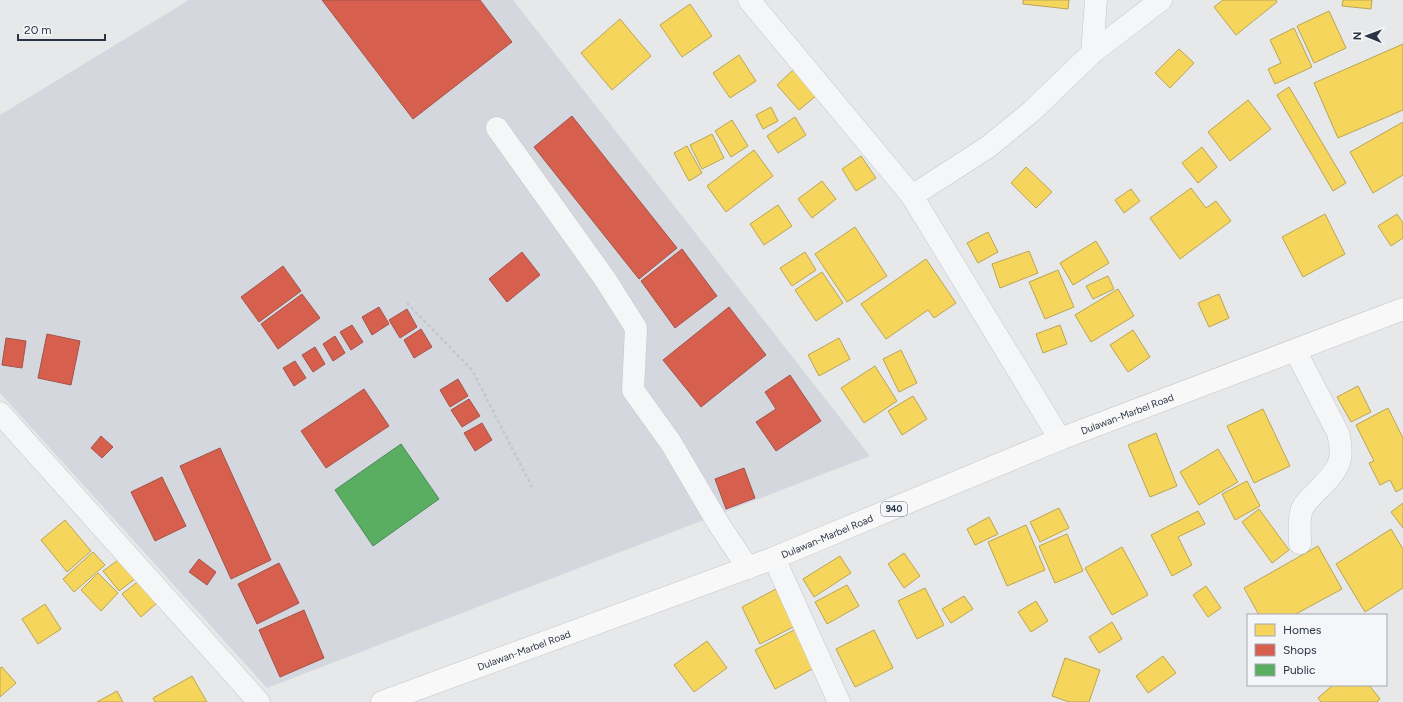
<svg xmlns="http://www.w3.org/2000/svg" width="1403" height="702" font-family="Figtree,sans-serif">
<style>
.built{fill:#d4d7dd}
.homes{fill:#f6d55c;stroke:#b9a555}
.shops{fill:#d6604d;stroke:#a3534b}
.public{fill:#5aae61;stroke:#4c8959}
.lines{fill:none;stroke-linecap:round;stroke-linejoin:round}
.minor-casing{stroke:#c4c6c8;stroke-width:23}
.primary-casing{stroke:#c2c5c8;stroke-width:23}
.path{stroke:#c5c6ca;stroke-width:2.5;stroke-dasharray:3 3;stroke-linecap:butt}
.minor{stroke:#f5f6f7;stroke-width:22}
.primary{stroke:#f8f8f8;stroke-width:22}
.labels{text-anchor:middle;stroke-width:4;stroke-linejoin:round;paint-order:stroke}
.shield{fill:#f4f6f9;stroke:#676e7b;stroke-width:1}
.shield-label{font-size:9px;font-weight:bold;fill:#2b3445}
.street-label{font-size:10px;fill:#2b3445;stroke:#f4f6f9}
</style>
<rect width="100%" height="100%" fill="#e6e8ea"/>
<polygon class="built" points="189,0 513,0 870,456 267,688 0,393 0,115"/>
<g class="homes">
<polygon points="1023,0 1069,0 1068,9 1023,4"/>
<polygon points="1223,0 1276,0 1277,2 1236,35 1214,7"/>
<polygon points="1343,0 1372,0 1371,9 1342,6"/>
<polygon points="690,4 712,36 682,57 660,25"/>
<polygon points="1329,11 1346,48 1314,63 1297,26"/>
<polygon points="620,19 651,56 612,90 581,53"/>
<polygon points="1294,28 1312,67 1275,84 1268,69 1281,63 1270,40"/>
<polygon points="1403,44 1403,110 1338,138 1314,83"/>
<polygon points="1179,49 1194,63 1170,88 1155,73"/>
<polygon points="739,55 756,81 730,98 713,73"/>
<polygon points="793,70 816,96 799,110 777,85"/>
<polygon points="1289,87 1346,183 1333,191 1277,95"/>
<polygon points="1248,100 1271,129 1230,161 1208,132"/>
<polygon points="771,107 778,121 763,129 756,115"/>
<polygon points="795,117 806,135 778,153 767,136"/>
<polygon points="732,120 748,146 731,157 715,131"/>
<polygon points="1403,122 1403,175 1373,193 1350,152"/>
<polygon points="712,134 724,158 702,169 690,145"/>
<polygon points="687,146 702,173 689,181 674,153"/>
<polygon points="1202,147 1217,167 1198,183 1182,163"/>
<polygon points="754,150 773,176 726,212 707,186"/>
<polygon points="861,156 876,178 856,191 842,169"/>
<polygon points="1026,167 1052,192 1036,208 1011,183"/>
<polygon points="822,181 836,199 812,218 798,199"/>
<polygon points="1191,188 1206,208 1216,201 1231,221 1180,259 1150,218"/>
<polygon points="1131,189 1140,201 1124,213 1115,200"/>
<polygon points="778,205 792,226 764,245 750,224"/>
<polygon points="1325,214 1345,254 1303,277 1282,237"/>
<polygon points="1397,214 1403,223 1403,238 1391,246 1378,226"/>
<polygon points="855,227 887,276 847,302 815,254"/>
<polygon points="988,232 998,252 978,263 967,243"/>
<polygon points="1096,241 1109,263 1073,285 1060,263"/>
<polygon points="1029,251 1038,273 1000,288 992,264"/>
<polygon points="805,252 816,270 792,286 780,268"/>
<polygon points="926,259 956,303 934,318 928,310 886,339 861,304"/>
<polygon points="1058,270 1074,307 1045,319 1029,282"/>
<polygon points="822,272 843,303 816,321 795,290"/>
<polygon points="1108,276 1114,289 1093,299 1086,286"/>
<polygon points="1118,289 1134,316 1091,342 1075,315"/>
<polygon points="1219,294 1229,318 1209,327 1198,303"/>
<polygon points="1060,325 1067,344 1043,353 1036,334"/>
<polygon points="1133,330 1150,357 1128,372 1110,345"/>
<polygon points="839,338 850,359 819,376 808,355"/>
<polygon points="901,350 917,383 899,392 883,359"/>
<polygon points="875,366 897,401 864,423 841,388"/>
<polygon points="1358,386 1371,412 1351,422 1337,397"/>
<polygon points="913,396 927,419 902,435 888,411"/>
<polygon points="1388,408 1403,438 1403,488 1396,492 1390,480 1380,485 1369,463 1374,461 1356,425"/>
<polygon points="1263,409 1290,466 1254,483 1227,426"/>
<polygon points="1156,433 1177,486 1150,497 1128,445"/>
<polygon points="1218,449 1238,482 1199,505 1180,472"/>
<polygon points="1247,481 1260,506 1235,520 1222,494"/>
<polygon points="1403,503 1403,528 1391,512"/>
<polygon points="1059,508 1069,528 1040,542 1030,522"/>
<polygon points="1259,509 1289,550 1272,563 1242,522"/>
<polygon points="1198,511 1205,524 1178,537 1192,565 1172,576 1151,535"/>
<polygon points="989,517 998,534 975,545 967,529"/>
<polygon points="65,520 91,551 67,572 41,540"/>
<polygon points="1026,525 1045,570 1007,586 988,542"/>
<polygon points="1391,529 1403,549 1403,588 1365,612 1336,564"/>
<polygon points="1067,534 1083,571 1055,583 1039,546"/>
<polygon points="1318,546 1342,589 1294,615 1259,615 1244,588"/>
<polygon points="1122,547 1148,595 1112,615 1085,568"/>
<polygon points="93,552 105,565 74,592 63,579"/>
<polygon points="904,553 920,576 904,588 888,564"/>
<polygon points="840,556 851,573 814,597 803,579"/>
<polygon points="121,558 136,578 119,591 103,571"/>
<polygon points="98,573 118,593 101,611 81,590"/>
<polygon points="140,580 158,602 141,617 122,594"/>
<polygon points="847,585 859,606 827,624 815,602"/>
<polygon points="1206,586 1221,608 1208,617 1193,595"/>
<polygon points="925,588 944,625 917,639 898,601"/>
<polygon points="776,589 795,626 760,644 742,607"/>
<polygon points="964,596 973,609 951,623 942,609"/>
<polygon points="1036,601 1048,621 1031,632 1018,612"/>
<polygon points="45,604 61,629 38,644 22,619"/>
<polygon points="1112,622 1122,639 1099,653 1089,637"/>
<polygon points="796,629 816,667 775,689 755,650"/>
<polygon points="874,630 893,668 855,687 836,649"/>
<polygon points="707,641 727,668 694,692 674,665"/>
<polygon points="1163,656 1176,673 1148,693 1136,676"/>
<polygon points="1065,658 1100,670 1089,702 1069,702 1052,696"/>
<polygon points="2,667 16,683 0,697 0,668"/>
<polygon points="192,676 207,702 155,702 153,698"/>
<polygon points="1333,685 1369,685 1380,699 1377,702 1321,702 1318,698"/>
<polygon points="117,691 123,702 97,702"/>
</g>
<g class="shops">
<polygon points="322,0 480,0 512,42 413,119"/>
<polygon points="572,116 677,248 639,279 534,147"/>
<polygon points="682,249 717,296 675,328 641,281"/>
<polygon points="522,252 540,275 507,302 489,279"/>
<polygon points="283,266 301,291 259,322 241,297"/>
<polygon points="302,294 320,318 278,349 261,324"/>
<polygon points="379,307 389,324 372,335 362,317"/>
<polygon points="729,307 766,355 701,407 663,360"/>
<polygon points="407,309 417,327 400,338 389,320"/>
<polygon points="352,325 363,342 351,350 340,332"/>
<polygon points="421,329 432,347 414,358 404,340"/>
<polygon points="47,334 80,341 71,385 38,378"/>
<polygon points="335,336 345,353 333,361 323,344"/>
<polygon points="6,338 26,341 22,368 2,365"/>
<polygon points="315,347 325,364 313,372 302,355"/>
<polygon points="295,361 306,378 294,386 283,368"/>
<polygon points="790,375 821,421 776,451 756,422 776,409 765,392"/>
<polygon points="458,379 468,396 450,407 440,390"/>
<polygon points="364,389 389,426 326,468 301,431"/>
<polygon points="469,399 480,416 462,427 451,410"/>
<polygon points="482,423 492,440 475,451 464,433"/>
<polygon points="101,436 113,447 102,458 91,448"/>
<polygon points="220,448 271,560 231,579 180,466"/>
<polygon points="744,468 755,498 726,509 715,479"/>
<polygon points="162,477 186,526 155,541 131,492"/>
<polygon points="199,559 216,572 207,585 189,572"/>
<polygon points="279,563 299,603 257,624 238,584"/>
<polygon points="304,610 324,658 280,677 259,630"/>
</g>
<polygon class="public" points="401,444 439,499 373,546 335,490"/>
<g class="lines">
<defs>
<g id="minor">
<polyline points="749,0 912,196 1060,439"/>
<polyline points="1092,53 1096,0"/>
<polyline points="497,128 605,279 636,328 633,390 671,443 718,523 748,568"/>
<polyline points="912,196 988,147 1032,111 1092,53 1161,0"/>
<path d="M1295,350l43,83c8,30 -2,39 -22,59 -5,6 -11,10 -14,17 -4,10 -2,24 -2,34"/>
<polyline points="0,413 259,702"/>
<polyline points="774,558 839,702"/>
</g>
<g id="primary">
<path id="s1" d="M382,702l392,-144 286,-119 343,-130"/>
</g>
</defs>
<use href="#minor" class="minor-casing"/>
<use href="#primary" class="primary-casing"/>
<polyline class="path" points="407,303 472,370 533,489"/>
<use href="#minor" class="minor"/>
<use href="#primary" class="primary"/>
</g>
<g class="labels">
<rect class="shield" x="881" y="502" width="26" height="14" rx="3"/>
<g class="shield-label">
<text x="894" y="512">940</text>
</g>
<g class="street-label">
<text dy="4" stroke="none"><textPath href="#s1" startOffset="799">Dulawan-Marbel Road</textPath></text>
<text dy="4" stroke="none"><textPath href="#s1" startOffset="475">Dulawan-Marbel Road</textPath></text>
<text dy="4" stroke="none"><textPath href="#s1" startOffset="151">Dulawan-Marbel Road</textPath></text>
</g>
</g>
<rect x="1247" y="614" width="140" height="72" fill="#f4f6f9" stroke="#a4a8b1"/>
<rect x="1255" y="624" width="20" height="12" fill="#f6d55c" stroke="#a4a8b1"/>
<text x="1283" y="634" font-size="12" fill="#2b3445">Homes</text>
<rect x="1255" y="644" width="20" height="12" fill="#d6604d" stroke="#a4a8b1"/>
<text x="1283" y="654" font-size="12" fill="#2b3445">Shops</text>
<rect x="1255" y="664" width="20" height="12" fill="#5aae61" stroke="#a4a8b1"/>
<text x="1283" y="674" font-size="12" fill="#2b3445">Public</text>
<g transform="translate(1367 36) rotate(271)" stroke="#f4f6f9" stroke-width="3" paint-order="stroke">
<path d="M0-3L7 15L0 10L-7 15Z" fill="#2b3445"/>
<text y="-6" font-size="11" font-weight="bold" text-anchor="middle" fill="#2b3445">N</text>
</g>
<path d="M18 34v6h87v-6" fill="none" stroke="#2b3445" stroke-width="2"/>
<text x="24" y="34" font-size="12" fill="#2b3445" stroke="#f4f6f9" stroke-width="3" paint-order="stroke">20 m</text>
</svg>
